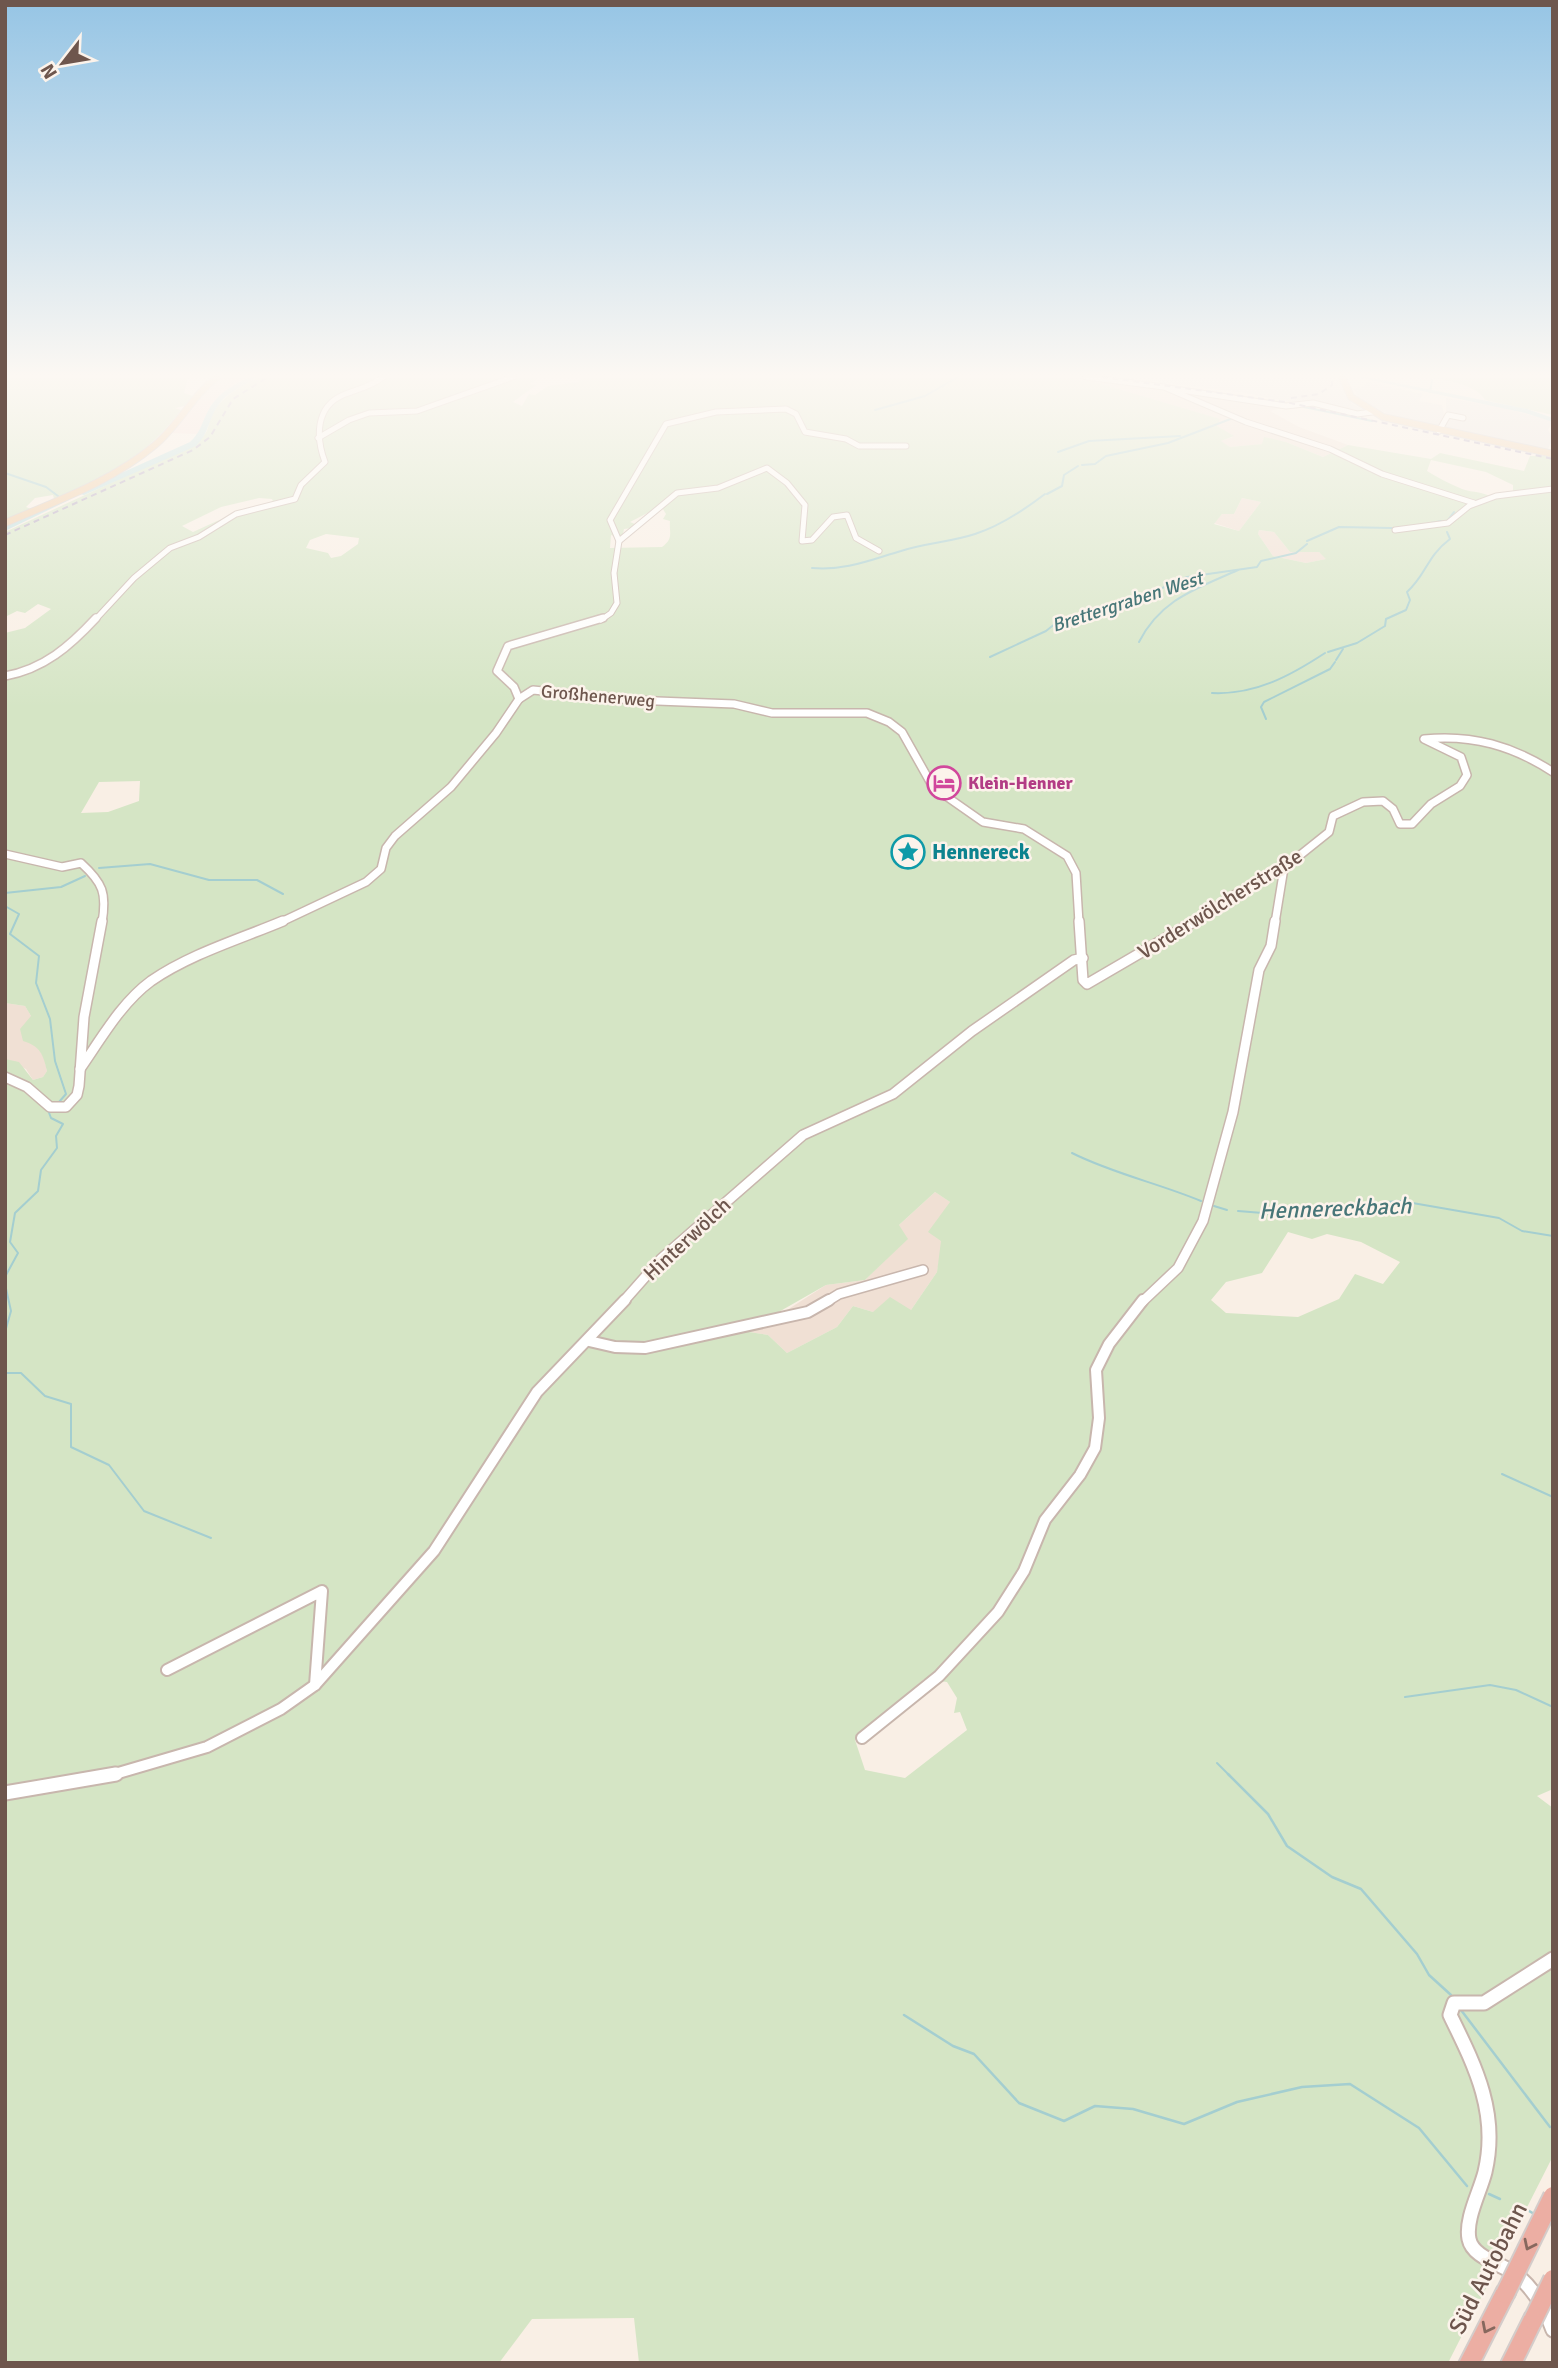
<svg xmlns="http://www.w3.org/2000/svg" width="1558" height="2368" font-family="Signika,sans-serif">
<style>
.residential{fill:#f0e0d4}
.commercial{fill:#f8e0da}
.industrial{fill:#e9e3df}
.green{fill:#d5e5c5;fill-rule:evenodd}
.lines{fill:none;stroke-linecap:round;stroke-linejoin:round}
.stream-far1{stroke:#a4ced0;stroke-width:2}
.stream{stroke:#a4ced0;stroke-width:2.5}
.river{fill:#bcdfe0;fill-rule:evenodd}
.minor-far4-casing{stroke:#c8b6ad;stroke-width:7}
.minor-far3-casing{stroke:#c8b6ad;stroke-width:10}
.minor-far2-casing{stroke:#c8b6ad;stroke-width:12}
.minor-far1-casing{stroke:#c8b6ad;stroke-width:14}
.minor-casing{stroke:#c8b6ad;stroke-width:17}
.major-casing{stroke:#d4ccca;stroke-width:8}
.highway-casing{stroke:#d4ccca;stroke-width:4}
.minor-far4{stroke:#fff;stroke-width:5}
.minor-far3{stroke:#fff;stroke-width:7}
.minor-far2{stroke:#fff;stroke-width:9}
.minor-far1{stroke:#fff;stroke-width:10}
.minor{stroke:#fff;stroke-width:13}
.major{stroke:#f0cca5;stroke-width:6}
.highway{fill:#ecaea3;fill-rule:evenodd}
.rail{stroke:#b1a5c1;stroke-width:2;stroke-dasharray:6 4.5;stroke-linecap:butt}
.highway-bridge-casing{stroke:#d4ccca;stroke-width:22;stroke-linecap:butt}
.highway-bridge{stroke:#ecaea3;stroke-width:18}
.oneway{stroke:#87685e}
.labels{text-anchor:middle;stroke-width:5;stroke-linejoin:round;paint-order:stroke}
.far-street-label{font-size:18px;fill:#6e564d;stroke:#fcf3eb}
.far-hotel-label{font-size:18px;font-weight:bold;fill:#b23c85;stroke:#fcf3eb;text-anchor:start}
.far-water-label{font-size:19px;font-style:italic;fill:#477678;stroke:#fcf3eb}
.culture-label{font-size:21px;font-weight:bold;fill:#0d838f;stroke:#fcf3eb;text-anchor:start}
.street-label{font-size:21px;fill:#6e564d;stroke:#fcf3eb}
.water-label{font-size:23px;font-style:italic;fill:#477678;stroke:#fcf3eb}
.near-street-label{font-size:24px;fill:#6e564d;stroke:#fcf3eb}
</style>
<rect width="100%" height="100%" fill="#f9efe5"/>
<g class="residential">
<polygon points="1041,377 1120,377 1299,404 1270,411 1299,427 1348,445 1323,457 1286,442 1264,438 1263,444 1230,447 1220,441 1233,437 1217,426 1219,419 1088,380"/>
<polygon points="1242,498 1261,502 1239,531 1214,523 1222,514 1234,514"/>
<polygon points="1259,530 1274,532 1290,552 1319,552 1327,559 1306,563 1273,556 1258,534"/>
<polygon points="5,1003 25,1006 31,1016 36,1045 44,1057 47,1071 43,1077 33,1080 26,1069 5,1059"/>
<polygon points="935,1192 950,1202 937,1272 911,1310 873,1312 853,1306 837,1327 787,1353 768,1335 749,1332 749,1329 787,1310 826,1285 865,1280 907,1239 898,1226"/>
</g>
<polygon class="commercial" points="222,377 248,377 233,384 211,405 198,434 170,433 209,385"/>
<g class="industrial">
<polygon points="1120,377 1339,377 1351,403 1372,415 1356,416 1246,393"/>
<polygon points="1367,382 1423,394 1419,401 1442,405 1444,414 1437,428 1403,420 1372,407 1358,397 1353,388 1363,387"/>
<polygon points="1446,398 1495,406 1553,421 1548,430 1553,438 1547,451 1439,428 1446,413"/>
</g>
<g class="green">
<path d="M5,377h183l-4,16 9,3 -8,10 -10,2 6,2c-35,47 -74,66 -127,89l-1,-4 -18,3 -9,9 5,2 -26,11z"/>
<path d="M259,377h293h-12l-10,7 6,1 -23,17 9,4 7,-12 6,1 13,-9 31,-4 3,-4 -4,-1h463l47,3 132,39 -3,7 17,10 -13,5 9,6 32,-3 2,-7 22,5 37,15 25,-12 83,14 9,-6 84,18 6,-15h23v1333l-16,7 16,12v348l-105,207h-809l-5,-45 -102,1 -33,44h-494v-1304l14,3 14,18 10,-3 4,-6c-4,-17 -7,-25 -24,-30l-3,-12 11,-13 -6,-10 -20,-3v-370l20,-5 26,-19 -13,-5 -13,9 -8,-2 -12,6v-85l190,-88c18,-15 10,-16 19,-33 10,-16 29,-26 45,-34zM1431,460l55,12 27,13v9l-19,5c-9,-8 -21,-6 -32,-10 -12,-5 -24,-11 -35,-18zM259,498l13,1 2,5 -57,17 -24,11 -11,-6 39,-19zM1242,498l19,4 -22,29 -25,-7 8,-10h12zM661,506l5,8 -3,5 7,2c-1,12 4,17 -8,26l-52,1 1,-13 11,4 2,-10 8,-1 3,-4 -5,-2zM1259,530l15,2 16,20h29l7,7 -20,4 -33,-7 -15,-22zM326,534l33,4 -1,6 -17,12 -10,2 -3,-5 -22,-5 4,-8zM140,781l-1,20 -31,11 -27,1 18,-31zM935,1192l15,10 -22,30 13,9 -4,31 -26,38 -21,-13 -17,15 -20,-6 -16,21 -50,26 -19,-18 -19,-3v-3l77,-44 39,-5 43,-41 -9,-14zM1288,1232l24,7 15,-5 34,8 39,20 -17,22 -28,-10 -16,25 -41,18 -72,-4 -15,-13 15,-18 36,-9zM924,1679l23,3 10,16 -3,15 6,-1 7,18 -62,48 -40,-8 -10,-30z"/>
<path d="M1425,377h128v38l-68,-15c-8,-16 -43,-21 -60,-23z"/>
</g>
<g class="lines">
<g class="stream-far1">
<polyline points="1430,392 1432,380"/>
<polyline points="1304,407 1372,421"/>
<polyline points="875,410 925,396 958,377"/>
<polyline points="1058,452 1089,441 1180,436"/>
<polyline points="1082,465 1095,464 1106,456 1168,443 1233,418"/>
<polyline points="5,473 46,487 58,496"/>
<polyline points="1047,494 1062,486 1064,475 1078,466"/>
<polyline points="1447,521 1454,512"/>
<polyline points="1426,524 1441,521"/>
<polyline points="1307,541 1339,527 1392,528"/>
<path d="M812,568c33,3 58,-8 89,-17 24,-8 50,-9 74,-17 25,-8 49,-24 70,-40"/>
<path d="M1139,642c22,-43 57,-53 99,-72"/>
<path d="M1328,652l29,-9 28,-17 1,-7 20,-9 4,-10 -3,-8c20,-18 19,-35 43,-53l-3,-7"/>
<polyline points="990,657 1046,631 1061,619 1091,613 1100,607 1131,602 1187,577 1257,567 1261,561 1296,553 1307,544"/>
<polyline points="1336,660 1343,649"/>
<path d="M1212,693c43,2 78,-17 113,-40"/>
<polyline points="1266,719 1261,707 1264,702 1330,669 1335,662"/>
<polyline points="99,868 150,864 209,880 257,880 283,894"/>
<polyline points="5,893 61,887 85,876"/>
<polyline points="5,906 19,914 10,934 39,956 36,983 50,1019 55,1061 66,1094 59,1102"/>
<path d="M1072,1153c42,21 86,30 129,48"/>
<polyline points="1214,1206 1227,1210"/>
<polyline points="1238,1211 1287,1215 1341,1207 1375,1208 1387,1202 1401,1201 1499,1218 1522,1231 1553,1236"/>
<polyline points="5,1277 18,1253 10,1242 15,1213 38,1191 41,1170 57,1148 56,1136 63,1124 51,1118 48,1110"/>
<polyline points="5,1284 11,1311 5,1332"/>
<polyline points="5,1373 21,1373 45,1396 71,1404 71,1447 109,1465 144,1511 211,1538"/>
<polyline points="1502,1474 1553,1497"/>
<polyline points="1405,1697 1490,1685 1516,1690 1553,1707"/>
<polyline points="1217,1763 1230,1776"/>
</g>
<g class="stream">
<polyline points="1228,1774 1268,1814 1287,1846 1332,1877 1361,1889 1417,1954 1429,1975 1451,1995"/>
<polyline points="1461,2010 1550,2127"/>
<polyline points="904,2015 953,2046 974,2054 1019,2103 1064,2121 1095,2106 1133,2109 1184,2124 1237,2102 1302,2087 1350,2084 1419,2128 1467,2186"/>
<polyline points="1489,2194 1500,2199"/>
<polyline points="1519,2205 1536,2215"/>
</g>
<g class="river">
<path d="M250,377h7c-13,9 -31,15 -40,30 -9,14 -8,26 -21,39l-112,49 -7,-2 113,-51c10,-9 11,-17 17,-29 8,-18 25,-28 43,-36z"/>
<polygon points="1357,377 1367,377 1527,409 1553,418 1553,422 1525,413"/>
<polygon points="62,498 69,500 5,531 5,526"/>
</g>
<defs>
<g id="minor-far4">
<polyline points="1086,377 1164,387 1246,422 1330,449 1382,474 1474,503"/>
<polyline points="1168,388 1286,406 1313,403 1357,414 1372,412"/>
<polyline points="1439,431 1448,415 1463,418"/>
<polyline points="318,438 349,420 369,413 417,411 513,377"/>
<polyline points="1395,530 1448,523 1469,506 1496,496 1553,489"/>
<polyline points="619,541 677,493 718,488 767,468 787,483 805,505 802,541 812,540 833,517 847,515 856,538 879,551"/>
<path d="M95,620l39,-42 36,-30 29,-11 37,-23 59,-15 6,-14 24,-23c-9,-24 -10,-55 18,-67 14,-6 28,-8 40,-18"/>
<polyline points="601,620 611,613 617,603 614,573 619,541 610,520 666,424 716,412 786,409 796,414 805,432 846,439 859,446 906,446"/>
</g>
<g id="minor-far3">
<path d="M5,676c39,-7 65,-30 91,-58"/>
<polyline points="519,699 514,687 497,671 508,646 603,618"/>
<path d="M5,854l57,13 19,-4c22,20 26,30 21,60"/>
<polyline points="279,923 366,882 381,869 386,848 395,836 451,787 496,733 519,699 533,690 632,700 734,704 772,713 867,713 889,722 902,732 933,787 983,822 1024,829 1067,856 1076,873 1079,923"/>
<path d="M1193,923l37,-26 54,-29 45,-36 4,-16 30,-14 20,-1 10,8 7,15h12l19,-20 29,-18 7,-11 -6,-18 -37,-18c48,-5 89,7 129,33"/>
<polyline points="1275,923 1284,868"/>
</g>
<g id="minor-far2">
<polyline points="1079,921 1083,980 1087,984 1195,921"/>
<path d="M80,1069c21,-30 41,-66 71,-88 39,-27 89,-42 132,-60"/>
<polyline points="5,1077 27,1087 50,1107 66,1107 77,1095 79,1086 84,1017 102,921"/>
<polyline points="623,1302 661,1259 803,1135 893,1094 972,1031 1074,960 1083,958"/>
<polyline points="826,1302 839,1294 923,1270"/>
<polyline points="1142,1302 1178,1268 1203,1221 1233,1112 1259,970 1271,946 1275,921"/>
</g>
<g id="minor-far1">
<polyline points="589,1341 615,1347 645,1348 808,1312 829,1300"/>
<polyline points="167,1670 322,1591 315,1685"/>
<polyline points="862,1738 939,1676 998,1612 1024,1571 1045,1520 1080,1475 1095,1448 1099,1418 1096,1370 1109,1344 1143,1300"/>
<polyline points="108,1776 207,1747 281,1709 315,1685 434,1551 537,1392 625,1300"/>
</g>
<g id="minor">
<polyline points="5,1793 116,1774"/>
<path d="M1553,1959l-69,44h-30l-4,12c25,51 49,98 35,157 -5,20 -20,47 -16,67 4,20 36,25 50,38 16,14 27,33 34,53"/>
</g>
<g id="major">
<polyline points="1342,377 1351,397 1383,417 1553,454"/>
<path d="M5,523c51,-22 106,-41 150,-78 24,-20 37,-49 62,-68"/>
</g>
<g id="highway">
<polygon points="1505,2284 1512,2287 1515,2294 1480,2363 1459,2363 1498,2287"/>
<polygon points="1533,2310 1540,2313 1543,2320 1522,2363 1501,2363 1526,2313"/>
</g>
</defs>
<use href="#minor-far4" class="minor-far4-casing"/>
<use href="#minor-far3" class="minor-far3-casing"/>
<use href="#minor-far2" class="minor-far2-casing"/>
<use href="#minor-far1" class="minor-far1-casing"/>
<use href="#minor" class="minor-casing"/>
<use href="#major" class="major-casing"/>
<use href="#highway" class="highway-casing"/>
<use href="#minor-far4" class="minor-far4"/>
<use href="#minor-far3" class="minor-far3"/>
<use href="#minor-far2" class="minor-far2"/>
<use href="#minor-far1" class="minor-far1"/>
<use href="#minor" class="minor"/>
<use href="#major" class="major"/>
<use href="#highway" class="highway"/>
<g class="rail">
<polyline points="1102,377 1285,402 1553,459"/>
<polyline points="1291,398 1319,394 1332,385 1332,377"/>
<polyline points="5,535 193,450 210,437 233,399 268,377"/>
</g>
<defs>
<g id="highway-bridge">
<polyline points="1505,2294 1553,2196"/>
<polyline points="1533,2320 1553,2279"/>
</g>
</defs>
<use href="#highway-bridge" class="highway-bridge-casing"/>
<use href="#highway-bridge" class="highway-bridge"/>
</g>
<defs><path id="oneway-chevron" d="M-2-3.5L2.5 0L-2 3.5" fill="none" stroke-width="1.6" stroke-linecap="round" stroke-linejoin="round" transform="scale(1.75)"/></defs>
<g class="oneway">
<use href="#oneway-chevron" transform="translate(1529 2245) rotate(116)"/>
<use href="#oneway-chevron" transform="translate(1487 2328) rotate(117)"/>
</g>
<linearGradient id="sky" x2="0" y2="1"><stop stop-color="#96c5e5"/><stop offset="0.53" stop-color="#fcf8f3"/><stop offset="1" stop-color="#fcf8f3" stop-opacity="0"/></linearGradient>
<rect width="1558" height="708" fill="url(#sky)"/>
<defs>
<symbol id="hotel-ring" viewBox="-11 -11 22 22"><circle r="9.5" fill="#fcf3eb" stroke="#d1479c" stroke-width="1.5"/><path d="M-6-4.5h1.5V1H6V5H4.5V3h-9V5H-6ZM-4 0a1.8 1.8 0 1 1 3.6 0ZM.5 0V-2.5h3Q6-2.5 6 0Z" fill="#d1479c"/></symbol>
<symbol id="sight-ring" viewBox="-11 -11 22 22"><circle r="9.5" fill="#fcf3eb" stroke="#0f9aa8" stroke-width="1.5"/><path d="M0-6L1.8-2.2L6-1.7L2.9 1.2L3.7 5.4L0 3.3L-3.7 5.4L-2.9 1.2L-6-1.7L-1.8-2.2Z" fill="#0f9aa8"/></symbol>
</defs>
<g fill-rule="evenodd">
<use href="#hotel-ring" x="925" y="764" width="38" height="38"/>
<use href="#sight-ring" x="889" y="833" width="38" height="38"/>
</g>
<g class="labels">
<g class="far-street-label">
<text transform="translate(598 696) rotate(5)" y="6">Großhenerweg</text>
</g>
<g class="far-hotel-label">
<text x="968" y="789">Klein-Henner</text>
</g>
<g class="far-water-label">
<text transform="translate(1127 601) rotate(-18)" y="7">Brettergraben West</text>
</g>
<g class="culture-label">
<text x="932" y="859">Hennereck</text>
</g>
<g class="street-label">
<text transform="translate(1220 904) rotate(-32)" y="7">Vorderwölcherstraße</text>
<text transform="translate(687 1239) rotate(-43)" y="7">Hinterwölch</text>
</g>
<g class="water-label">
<text transform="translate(1335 1208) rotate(-2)" y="8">Hennereckbach</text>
</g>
<g class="near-street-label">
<text transform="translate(1488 2268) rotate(-63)" y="8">Süd Autobahn</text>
</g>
</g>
<rect width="1558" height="2368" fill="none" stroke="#6e564d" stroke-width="14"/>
<g transform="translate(63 63) rotate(239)" stroke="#fcf3eb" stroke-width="5" paint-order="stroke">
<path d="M0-5L12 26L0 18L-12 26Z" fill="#6e564d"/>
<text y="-10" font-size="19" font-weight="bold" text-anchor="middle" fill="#6e564d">N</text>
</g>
</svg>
